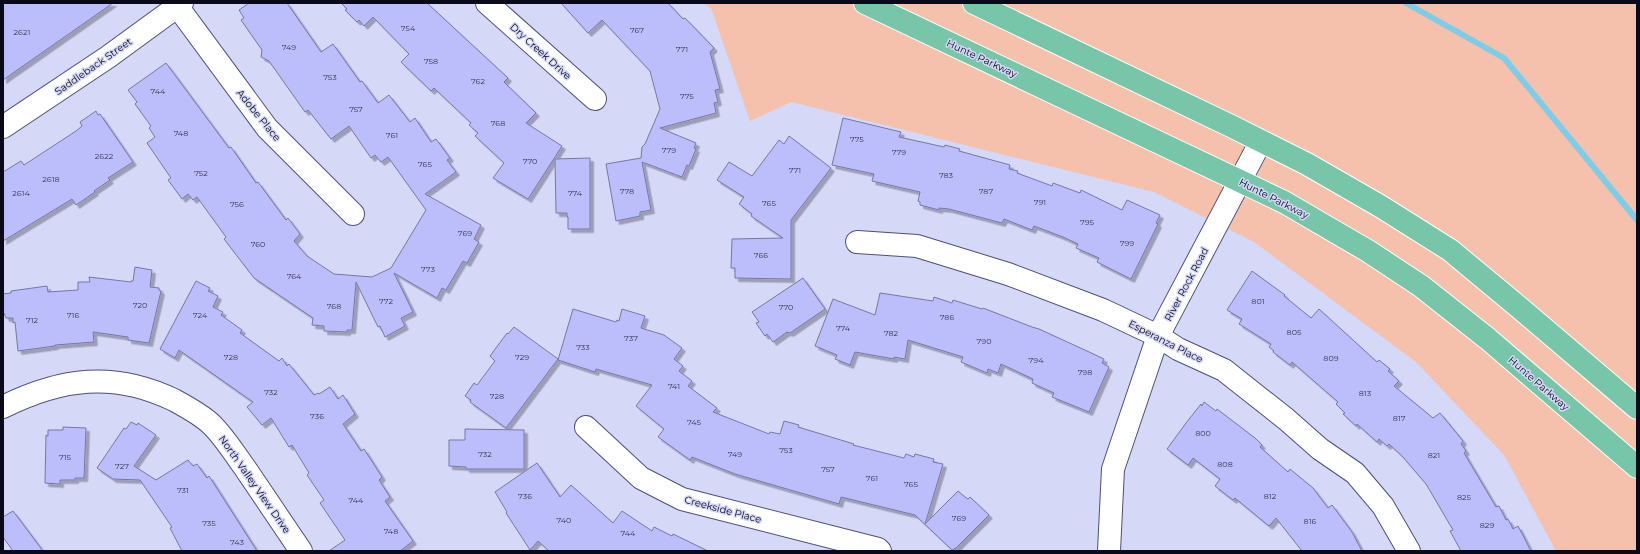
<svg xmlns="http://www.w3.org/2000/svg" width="1640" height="554" font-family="Montserrat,sans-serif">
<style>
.green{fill:#f5c1ac}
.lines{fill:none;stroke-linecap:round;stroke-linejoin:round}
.stream{stroke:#7ecde8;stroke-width:6}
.building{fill:#bcbefc;stroke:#7677a6;filter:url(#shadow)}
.minor-casing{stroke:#4e4f7a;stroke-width:24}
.major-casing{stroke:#fff;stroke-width:24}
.minor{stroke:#fff;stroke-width:22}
.major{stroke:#77c6aa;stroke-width:22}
.labels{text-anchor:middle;stroke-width:3;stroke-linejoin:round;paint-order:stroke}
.number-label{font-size:8px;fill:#363652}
.street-label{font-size:10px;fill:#09091a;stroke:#d6d8f8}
</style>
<defs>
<filter id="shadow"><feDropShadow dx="3.5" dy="3.5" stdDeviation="0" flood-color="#0004"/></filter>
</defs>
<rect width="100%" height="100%" fill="#d6d8f8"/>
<polygon class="green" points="702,3 1637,3 1637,551 1556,551 1504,455 1416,362 1254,242 1154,192 791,102 750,121 711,8"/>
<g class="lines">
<polyline class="stream" points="1406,3 1504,58 1637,220"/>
</g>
<g class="building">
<polygon points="3,3 113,3 3,80"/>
<polygon points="249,3 287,3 321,52 333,44 360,82 362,81 378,103 389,95 410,122 415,118 431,142 436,139 450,158 447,160 456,172 425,194 481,225 474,239 479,242 467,263 463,261 446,290 442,288 437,298 394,273 413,312 401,318 405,326 385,337 380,326 378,327 356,282 352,330 347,330 347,332 324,331 324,326 312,325 313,318 254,278 224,239 226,237 197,197 193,200 188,194 182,199 168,180 171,178 147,143 155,137 149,128 151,126 135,104 137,102 128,90 166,63 229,148 231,147 256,183 258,182 286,220 288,218 300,234 294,241 307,256 334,274 372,277 391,268 426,210 388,157 381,162 375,155 371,158 349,126 331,139 308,110 305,112 269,61 261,57 262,50 241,20 244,18 239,10"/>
<polygon points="341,3 427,3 508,78 504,82 536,113 526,123 562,146 528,199 493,178 504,163 475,136 478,133 469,125 471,123 434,88 431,91 401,62 409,54 373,17 364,26 359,20 357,22 345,10 347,9"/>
<polygon points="561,3 668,3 683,19 685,18 714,48 710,52 720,89 715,90 718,102 714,103 716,113 660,128 696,143 694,148 696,149 689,166 687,165 682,177 642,162 651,210 640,212 640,216 616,221 606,164 641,158 642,147 645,144 660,109 650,71 602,20 588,33"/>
<polygon points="96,111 98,115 100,114 133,162 108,178 110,180 94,191 95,192 76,205 72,199 3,241 3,172 21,161 24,165 76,131 82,126 80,122"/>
<polygon points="843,118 901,132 899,137 944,147 945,145 960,149 959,151 1010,165 1009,169 1018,171 1017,173 1052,186 1053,183 1080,193 1081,190 1122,210 1127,200 1160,215 1156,223 1158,224 1131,279 1097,262 1099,258 1076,248 1078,244 1063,237 1034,226 1032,230 1004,219 1002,223 949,209 939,208 939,210 920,205 920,202 918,201 920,192 872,181 874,174 832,165"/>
<polygon points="789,136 831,168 791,220 791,279 735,278 735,268 731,268 732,239 783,238 751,216 752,214 739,204 744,197 717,180 729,162 752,176 779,140 784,144"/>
<polygon points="590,158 590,229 568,229 568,217 567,217 567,213 556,213 555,159"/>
<polygon points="135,267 152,270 150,287 159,288 159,290 161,291 149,343 128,340 128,337 93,332 94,342 55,345 55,346 18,351 15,322 13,323 13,318 6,318 3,311 3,294 11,293 11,291 47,286 48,292 78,290 78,282 90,282 89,277 131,282 131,281 133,281"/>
<polygon points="1252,271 1285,295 1284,296 1311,318 1319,309 1377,362 1379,360 1390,369 1388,371 1399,381 1394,386 1433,418 1440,413 1463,441 1461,444 1466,451 1464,453 1496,507 1499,506 1506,520 1508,519 1513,529 1518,526 1531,551 1461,551 1450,531 1453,530 1426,484 1402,456 1389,444 1387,446 1379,439 1377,442 1357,424 1356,426 1343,414 1345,413 1336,404 1338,402 1292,362 1290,365 1273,352 1274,351 1269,347 1271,344 1239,324 1242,319 1227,310"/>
<polygon points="803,278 825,309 790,333 787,332 773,342 767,334 765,336 756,323 759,322 752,312"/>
<polygon points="196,281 210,288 208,291 218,296 213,307 223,312 221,315 242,330 240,333 279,361 282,358 287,366 289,364 314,395 318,393 319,394 330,387 338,399 343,395 355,414 343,424 361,451 364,449 382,477 379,480 390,497 385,501 413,541 400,551 329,551 345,540 320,503 324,500 307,475 309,473 292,445 289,447 271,418 262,425 247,407 253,402 179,350 175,358 160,349"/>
<polygon points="880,293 933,301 934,297 952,303 953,300 982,309 983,308 1032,327 1039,329 1087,351 1104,359 1102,363 1109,367 1089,412 1052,397 1054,393 1032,383 1033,379 1001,364 998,373 988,369 987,373 961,362 963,357 908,340 905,359 894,357 894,359 855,352 850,365 835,359 837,355 815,346 833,299 875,315"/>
<polygon points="573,309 616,322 617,320 619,321 622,309 645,316 641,328 664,335 682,348 674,359 683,366 679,371 692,381 688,386 717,408 713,412 769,434 770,432 780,434 784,421 799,425 798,427 854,444 853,445 904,458 906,454 914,457 915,454 934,459 933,462 943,464 925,524 958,491 965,497 968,499 970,497 989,515 956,548 952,550 915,515 841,497 839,504 735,474 692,457 690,460 658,437 664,429 636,406 652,385 596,369 595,372 558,360"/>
<polygon points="514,327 558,359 506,428 470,402 471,400 465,396 474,383 477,385 495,361 490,356 507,333 508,334"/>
<polygon points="1204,402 1216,411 1217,409 1255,438 1262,445 1260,447 1288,472 1290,469 1313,488 1328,508 1332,505 1352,532 1362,551 1302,551 1276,518 1269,526 1235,498 1233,500 1215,486 1220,479 1193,458 1188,465 1167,449 1186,423 1201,404 1202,406"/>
<polygon points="131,422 137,425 138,423 156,435 134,466 156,480 188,460 193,466 197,464 207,478 209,476 257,551 182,551 170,528 172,527 140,480 113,479 97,468 124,428 126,429"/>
<polygon points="63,427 86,428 84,478 75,478 75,480 60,480 60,484 45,483 46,435 48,436 48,430 63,430"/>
<polygon points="465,429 524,430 524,469 466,469 466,467 449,466 449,440 465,440"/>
<polygon points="537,463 560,497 571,485 613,523 622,511 652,531 654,527 672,536 673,534 708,551 549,551 538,541 530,550 506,513 507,512 495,492"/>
<polygon points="13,511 43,551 13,551 3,537 3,517"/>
</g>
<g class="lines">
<defs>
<g id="minor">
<polyline points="487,3 595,99"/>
<polyline points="177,6 267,128 353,214"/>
<polyline points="3,127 108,57 182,3"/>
<polyline points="857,242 917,246 1008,274 1103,310 1158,336 1178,349 1224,370 1286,419 1320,449 1355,473 1383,506 1409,551"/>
<path d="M3,407c58,-29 111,-36 171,-7 13,7 28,15 38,25 13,13 22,28 33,43 19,28 37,55 56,83"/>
<polyline points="586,427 641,478 682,499 878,549 880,551"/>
<polyline points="1109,551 1113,469 1158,336 1261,141"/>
</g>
<g id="major">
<polyline points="865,3 1284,202 1368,251 1421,286 1488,339 1637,467"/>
<polyline points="974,3 1231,126 1307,164 1380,206 1450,250 1521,309 1637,408"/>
</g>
</defs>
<use href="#minor" class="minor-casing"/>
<use href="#major" class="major-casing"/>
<use href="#minor" class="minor"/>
<use href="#major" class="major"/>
</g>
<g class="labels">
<g class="number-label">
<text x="408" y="31">754</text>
<text x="637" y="33">767</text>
<text x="22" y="35">2621</text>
<text x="289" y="50">749</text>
<text x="682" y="52">771</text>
<text x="431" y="64">758</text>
<text x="330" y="80">753</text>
<text x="478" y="84">762</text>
<text x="158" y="94">744</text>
<text x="687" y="99">775</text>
<text x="356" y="112">757</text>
<text x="498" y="126">768</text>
<text x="181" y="136">748</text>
<text x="392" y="138">761</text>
<text x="857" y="142">775</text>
<text x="669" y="153">779</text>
<text x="899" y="155">779</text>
<text x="104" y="159">2622</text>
<text x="530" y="164">770</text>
<text x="425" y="167">765</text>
<text x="795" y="173">771</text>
<text x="201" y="176">752</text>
<text x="946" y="178">783</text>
<text x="51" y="182">2618</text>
<text x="627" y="194">778</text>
<text x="986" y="194">787</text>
<text x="21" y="196">2614</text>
<text x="575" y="196">774</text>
<text x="1040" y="205">791</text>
<text x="769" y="206">765</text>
<text x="237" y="207">756</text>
<text x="1087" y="225">795</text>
<text x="465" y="236">769</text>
<text x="1127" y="246">799</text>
<text x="258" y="247">760</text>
<text x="761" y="258">766</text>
<text x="428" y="272">773</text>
<text x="294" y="279">764</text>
<text x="386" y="304">772</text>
<text x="1258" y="304">801</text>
<text x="140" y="308">720</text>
<text x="334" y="309">768</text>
<text x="786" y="310">770</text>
<text x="73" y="318">716</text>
<text x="200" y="318">724</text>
<text x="947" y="320">786</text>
<text x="32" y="323">712</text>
<text x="843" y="331">774</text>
<text x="1294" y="335">805</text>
<text x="891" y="336">782</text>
<text x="631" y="341">737</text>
<text x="984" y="344">790</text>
<text x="583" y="350">733</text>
<text x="231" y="360">728</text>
<text x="522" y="360">729</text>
<text x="1331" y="361">809</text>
<text x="1036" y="363">794</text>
<text x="1085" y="375">798</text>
<text x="674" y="389">741</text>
<text x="271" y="395">732</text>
<text x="1365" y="396">813</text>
<text x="497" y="399">728</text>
<text x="317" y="419">736</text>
<text x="1399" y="421">817</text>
<text x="694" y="425">745</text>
<text x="1203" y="436">800</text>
<text x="786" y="453">753</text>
<text x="485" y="457">732</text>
<text x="735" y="457">749</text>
<text x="1434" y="458">821</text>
<text x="65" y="460">715</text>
<text x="1225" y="467">808</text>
<text x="122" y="469">727</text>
<text x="828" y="472">757</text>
<text x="872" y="481">761</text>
<text x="911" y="487">765</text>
<text x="183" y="493">731</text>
<text x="525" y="499">736</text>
<text x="1270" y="499">812</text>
<text x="1464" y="500">825</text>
<text x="356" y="503">744</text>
<text x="959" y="521">769</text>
<text x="564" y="523">740</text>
<text x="1310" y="524">816</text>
<text x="209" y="526">735</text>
<text x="1487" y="528">829</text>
<text x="391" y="534">748</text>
<text x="628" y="536">744</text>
<text x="237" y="545">743</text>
</g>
<g class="street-label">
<text transform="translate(541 51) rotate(42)" y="4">Dry Creek Drive</text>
<text transform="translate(982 58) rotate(25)" y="4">Hunte Parkway</text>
<text transform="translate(93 66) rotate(-35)" y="4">Saddleback Street</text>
<text transform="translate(259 115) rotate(51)" y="4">Adobe Place</text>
<text transform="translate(1274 198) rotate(27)" y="4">Hunte Parkway</text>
<text transform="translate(1186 284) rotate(-62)" y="4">River Rock Road</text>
<text transform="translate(1166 341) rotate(27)" y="4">Esperanza Place</text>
<text transform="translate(1539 383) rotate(41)" y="4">Hunte Parkway</text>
<text transform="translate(255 484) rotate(55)" y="4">North Valley View Drive</text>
<text transform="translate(723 509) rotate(15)" y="4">Creekside Place</text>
</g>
</g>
<rect width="1640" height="554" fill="none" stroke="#09091a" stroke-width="8"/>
</svg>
